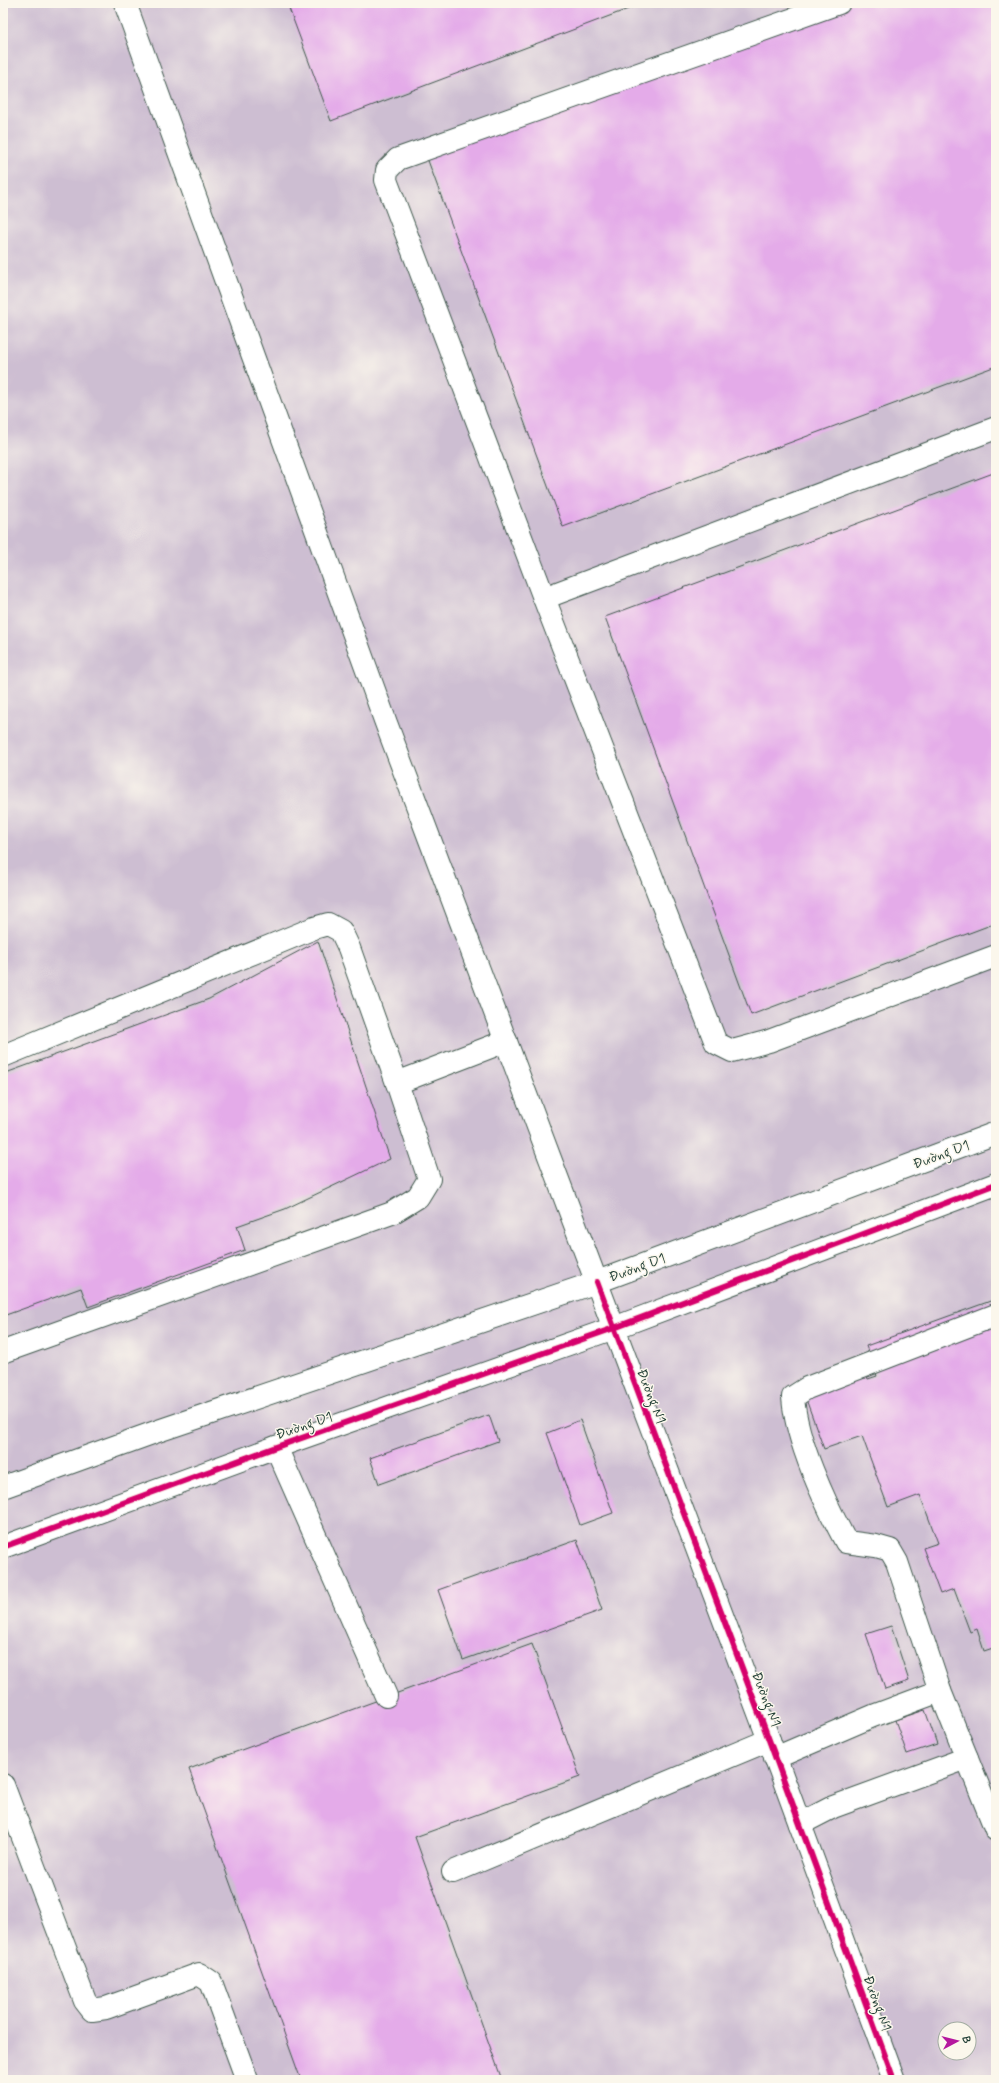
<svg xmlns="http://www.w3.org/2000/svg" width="999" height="2083" font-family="Mynerve,sans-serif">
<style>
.industrial{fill:#cdbed2;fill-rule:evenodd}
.building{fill:#e4abe9}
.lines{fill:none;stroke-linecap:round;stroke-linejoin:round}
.minor-casing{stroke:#3e574b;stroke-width:24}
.minor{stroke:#fff;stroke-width:22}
.cycleway-casing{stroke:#fbf7ec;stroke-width:8}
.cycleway{stroke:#d6006c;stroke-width:6}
.labels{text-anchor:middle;stroke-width:3;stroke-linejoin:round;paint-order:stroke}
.street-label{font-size:14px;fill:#1f3d34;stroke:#fbf7ec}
</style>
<rect width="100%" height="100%" fill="#fbf7ec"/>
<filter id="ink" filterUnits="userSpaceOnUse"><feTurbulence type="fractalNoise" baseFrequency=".025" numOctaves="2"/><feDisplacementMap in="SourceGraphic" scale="8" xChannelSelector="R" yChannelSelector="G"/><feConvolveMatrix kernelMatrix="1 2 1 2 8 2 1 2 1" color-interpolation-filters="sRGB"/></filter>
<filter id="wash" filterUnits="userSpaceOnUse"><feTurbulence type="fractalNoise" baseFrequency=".012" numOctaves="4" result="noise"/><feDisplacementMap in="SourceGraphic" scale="16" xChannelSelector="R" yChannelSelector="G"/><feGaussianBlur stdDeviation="0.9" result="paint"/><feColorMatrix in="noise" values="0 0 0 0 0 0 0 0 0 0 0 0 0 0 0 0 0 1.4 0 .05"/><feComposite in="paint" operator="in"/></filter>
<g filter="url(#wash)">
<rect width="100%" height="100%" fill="#f0e8cc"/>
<path class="industrial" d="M3,3h993v2077h-993zM945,2029h24v24h-24z"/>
<g id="blocks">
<g class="building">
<polygon points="287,3 644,3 331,121"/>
<polygon points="810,3 996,3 996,366 563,527 423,147"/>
<polygon points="996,472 996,923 751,1015 605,617"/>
<polygon points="318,941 390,1159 285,1209 237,1226 245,1250 88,1307 81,1288 3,1316 3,1074 209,999"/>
<polygon points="996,1299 996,1647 984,1651 977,1629 970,1632 954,1589 940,1594 923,1548 938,1543 920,1495 888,1507 862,1436 824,1449 803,1391 864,1369 868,1379 877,1376 866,1346"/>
<polygon points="489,1415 498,1441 379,1484 370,1458"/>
<polygon points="580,1420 613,1513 580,1525 547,1433"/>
<polygon points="577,1540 602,1610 463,1660 438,1590"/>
<polygon points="891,1626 909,1681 885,1689 866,1634"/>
<polygon points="532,1644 580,1777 415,1837 502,2080 301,2080 189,1769"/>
<polygon points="925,1710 937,1744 907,1754 895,1720"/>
</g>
</g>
</g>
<g filter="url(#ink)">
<use href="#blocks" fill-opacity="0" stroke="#3e574b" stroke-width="1"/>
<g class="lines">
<defs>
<g id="minor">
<polyline points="125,3 386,723 769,1740 894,2080"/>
<polyline points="839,3 398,159 387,170 386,180 544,598 716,1043 732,1051 769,1041 996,956"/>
<polyline points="544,598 996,428"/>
<polyline points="3,1056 314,928 328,924 341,931 349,948 397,1083 506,1041"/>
<path d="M996,1315l-189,73 -14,9c3,44 32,106 53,145l30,4 14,4 7,12 43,129 56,139"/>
<polyline points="3,1352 392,1213 418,1197 429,1179 397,1083"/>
<polyline points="276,1447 386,1696"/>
<polyline points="3,1487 158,1431 597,1282 996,1133"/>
<polyline points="3,1547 276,1447 614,1328 996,1184"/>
<polyline points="775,1758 873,1716 940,1691"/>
<polyline points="3,1785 85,2001 92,2010 106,2008 199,1974 211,1982 247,2080"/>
<polyline points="800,1824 833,1807 967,1758"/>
<polyline points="453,1872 769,1740"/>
</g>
</defs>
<use href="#minor" class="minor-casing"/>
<use href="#minor" class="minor"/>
<defs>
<g id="cycleway">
<polyline points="597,1282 769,1740 894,2080"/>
<polyline points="3,1547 276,1447 614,1328 996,1184"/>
</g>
</defs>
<use href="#cycleway" class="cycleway-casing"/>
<use href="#cycleway" class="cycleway"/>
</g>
</g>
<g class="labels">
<g class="street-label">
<text transform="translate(941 1154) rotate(-20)" y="5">Đường D1</text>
<text transform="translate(637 1267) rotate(-20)" y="5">Đường D1</text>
<text transform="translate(652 1396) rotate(69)" y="5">Đường N1</text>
<text transform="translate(304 1425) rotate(-19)" y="5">Đường D1</text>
<text transform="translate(767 1699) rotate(69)" y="5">Đường N1</text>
<text transform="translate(878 2003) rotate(70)" y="5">Đường N1</text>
</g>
</g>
<rect width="999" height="2083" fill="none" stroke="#fbf7ec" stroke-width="16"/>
<g transform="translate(957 2041) rotate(83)"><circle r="19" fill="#fbf7ec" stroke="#a3ada2"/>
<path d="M0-3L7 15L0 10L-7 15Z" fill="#b5179e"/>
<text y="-6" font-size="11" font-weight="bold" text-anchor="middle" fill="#1f3d34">B</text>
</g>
</svg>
